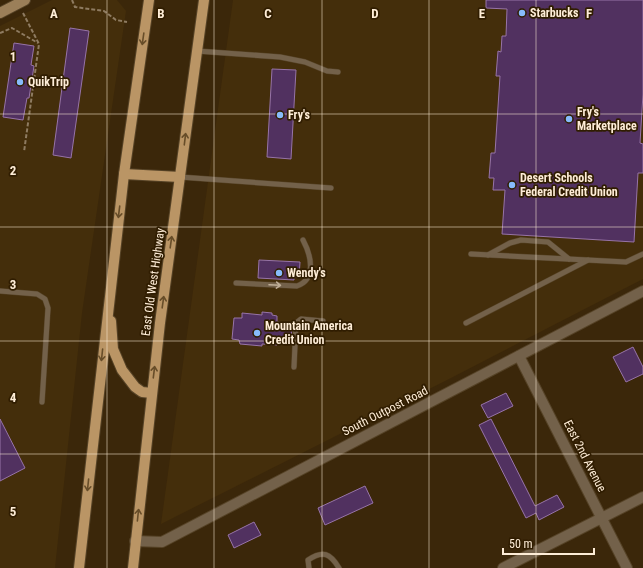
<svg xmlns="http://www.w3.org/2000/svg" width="643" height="568" font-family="'Roboto Condensed',sans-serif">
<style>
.built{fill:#442e0b}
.building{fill:#513160;stroke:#9774a8}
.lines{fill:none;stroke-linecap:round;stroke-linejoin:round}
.lane-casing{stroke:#564327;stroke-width:6}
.street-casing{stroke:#564327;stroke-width:12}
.secondary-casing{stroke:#564327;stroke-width:12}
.primary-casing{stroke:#564327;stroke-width:12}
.path{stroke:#8e7b61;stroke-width:2;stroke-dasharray:4 2;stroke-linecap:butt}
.lane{stroke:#73614a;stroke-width:5}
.street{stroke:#73614a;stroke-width:10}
.secondary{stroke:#9b7f59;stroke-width:10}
.primary{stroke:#ba9565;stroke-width:10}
.oneway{stroke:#674d29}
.oneway2{stroke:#bfae98}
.grid{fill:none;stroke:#feedd7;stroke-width:1;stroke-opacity:0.55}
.poi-dot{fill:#87bbfb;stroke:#301d01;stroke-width:1.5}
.labels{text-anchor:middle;stroke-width:3.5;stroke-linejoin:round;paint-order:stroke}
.poi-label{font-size:12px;font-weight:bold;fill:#feedd7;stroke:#301d01;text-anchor:start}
.street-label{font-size:12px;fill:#feedd7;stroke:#301d01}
.grid-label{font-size:13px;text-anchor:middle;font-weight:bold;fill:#feedd7;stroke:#301d01;stroke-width:3.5;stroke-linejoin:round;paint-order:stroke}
</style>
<rect width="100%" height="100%" fill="#3b270a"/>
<g class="built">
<polygon points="52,0 117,0 126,11 82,313 55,568 0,568 0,26"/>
<polygon points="233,0 643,0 643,279 451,378 161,524"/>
</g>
<g class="building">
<polygon points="486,0 643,0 643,94 640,143 643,144 643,173 638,173 634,242 502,234 505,190 493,190 494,178 489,178 491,153 495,153 500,76 496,76 498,51 501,52 502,36 506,36 507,9 486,8"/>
<polygon points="70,28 89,31 71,158 53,155"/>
<polygon points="14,43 34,46 31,65 34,66 29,98 27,98 23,120 3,117"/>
<polygon points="272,69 296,70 291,159 267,157"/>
<polygon points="259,260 300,262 299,277 294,277 294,280 258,278"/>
<polygon points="262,312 272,313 272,315 277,316 277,322 283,323 282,326 292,326 291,341 278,340 277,345 262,344 262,346 240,344 239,340 232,339 234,318 242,318 242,313 262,315"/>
<polygon points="633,347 643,367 643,374 626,382 613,357"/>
<polygon points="506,393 513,406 488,418 481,405"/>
<polygon points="0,419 25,468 0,481"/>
<polygon points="491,419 535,506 557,495 564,507 539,520 536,513 526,518 479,425"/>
<polygon points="365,486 373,503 325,525 318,508"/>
<polygon points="254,522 261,535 234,548 228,535"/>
</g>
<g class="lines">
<defs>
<g id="lane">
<polyline points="197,51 280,57 305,62 327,71 338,72"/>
<polyline points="180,177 331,188"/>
<polyline points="471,254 626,262 643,254"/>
<polyline points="488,255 510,243 521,240 548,242 569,259"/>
<path d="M236,283l61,3c20,-7 14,-31 6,-46"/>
<polyline points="0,291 37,294 45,299 48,308 42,402"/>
<polyline points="466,323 588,260"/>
<polyline points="294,367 296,323 301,319 323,321"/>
<path d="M309,568l-1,-8c15,-10 22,-7 31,8"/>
</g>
<g id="street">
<polyline points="519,356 627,568"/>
<polyline points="135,541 162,542 643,291"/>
<polyline points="503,568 643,497"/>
</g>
<polyline id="secondary" points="0,13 25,0"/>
<g id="primary">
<polyline points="124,174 180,177"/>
<polyline points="111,321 113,349 122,370 135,387 142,392 152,393"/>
<polyline points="79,568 124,174 149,0"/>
<polyline points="133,568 160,323 204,0"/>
</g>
</defs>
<use href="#lane" class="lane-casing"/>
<use href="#street" class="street-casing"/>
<use href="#secondary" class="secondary-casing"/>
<use href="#primary" class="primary-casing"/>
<g class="path">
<polyline points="72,0 75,7 104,11 116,20 127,22"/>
<polyline points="23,13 39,44 24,152"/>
<polyline points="0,33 12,28 38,43"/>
</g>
<use href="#lane" class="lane"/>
<use href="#street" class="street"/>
<use href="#secondary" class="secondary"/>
<use href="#primary" class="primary"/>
</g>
<defs><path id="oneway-shaft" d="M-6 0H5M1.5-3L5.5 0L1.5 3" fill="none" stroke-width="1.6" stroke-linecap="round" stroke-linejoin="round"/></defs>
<g class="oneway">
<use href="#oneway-shaft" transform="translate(143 39) rotate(98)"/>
<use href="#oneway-shaft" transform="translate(185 139) rotate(-83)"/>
<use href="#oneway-shaft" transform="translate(119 212) rotate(97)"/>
<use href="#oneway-shaft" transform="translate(171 242) rotate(-82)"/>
<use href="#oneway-shaft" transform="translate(163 302) rotate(-82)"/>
<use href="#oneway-shaft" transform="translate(102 355) rotate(96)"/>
<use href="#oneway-shaft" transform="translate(154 372) rotate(-83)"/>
<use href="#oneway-shaft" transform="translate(88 485) rotate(96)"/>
<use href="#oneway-shaft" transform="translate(138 515) rotate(-84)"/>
</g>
<use class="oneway2" href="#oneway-shaft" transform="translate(275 285) rotate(3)"/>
<path class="grid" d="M107,0v568M214,0v568M322,0v568M429,0v568M536,0v568M0,114h643M0,227h643M0,341h643M0,454h643"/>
<g class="poi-dot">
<circle cx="522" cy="13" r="4"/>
<circle cx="20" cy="82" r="4"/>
<circle cx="280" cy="115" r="4"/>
<circle cx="569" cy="119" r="4"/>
<circle cx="512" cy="185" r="4"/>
<circle cx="279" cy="273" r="4"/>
<circle cx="257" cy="333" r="4"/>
</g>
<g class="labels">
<g class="poi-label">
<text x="530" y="17">Starbucks</text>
<text x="28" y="86">QuikTrip</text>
<text x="577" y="116">Fry's<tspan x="577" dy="14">Marketplace</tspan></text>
<text x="288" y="119">Fry's</text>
<text x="520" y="182">Desert Schools<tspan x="520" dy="14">Federal Credit Union</tspan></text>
<text x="287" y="277">Wendy's</text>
<text x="265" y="330">Mountain America<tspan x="265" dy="14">Credit Union</tspan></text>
</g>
<g class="street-label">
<text transform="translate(153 282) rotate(-82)" y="4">East Old West Highway</text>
<text transform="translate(385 411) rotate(-27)" y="4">South Outpost Road</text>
<text transform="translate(585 456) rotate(63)" y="4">East 2nd Avenue</text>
</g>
</g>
<g class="grid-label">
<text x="54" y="18">A</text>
<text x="161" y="18">B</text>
<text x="268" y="18">C</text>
<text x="375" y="18">D</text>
<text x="482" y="18">E</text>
<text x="589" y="18">F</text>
<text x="13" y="61">1</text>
<text x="13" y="175">2</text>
<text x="13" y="289">3</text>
<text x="13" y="402">4</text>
<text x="13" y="516">5</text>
</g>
<path d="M503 548v6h91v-6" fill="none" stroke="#feedd7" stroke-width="2"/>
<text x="509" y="548" font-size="12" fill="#feedd7" stroke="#301d01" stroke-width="3" paint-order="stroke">50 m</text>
</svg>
